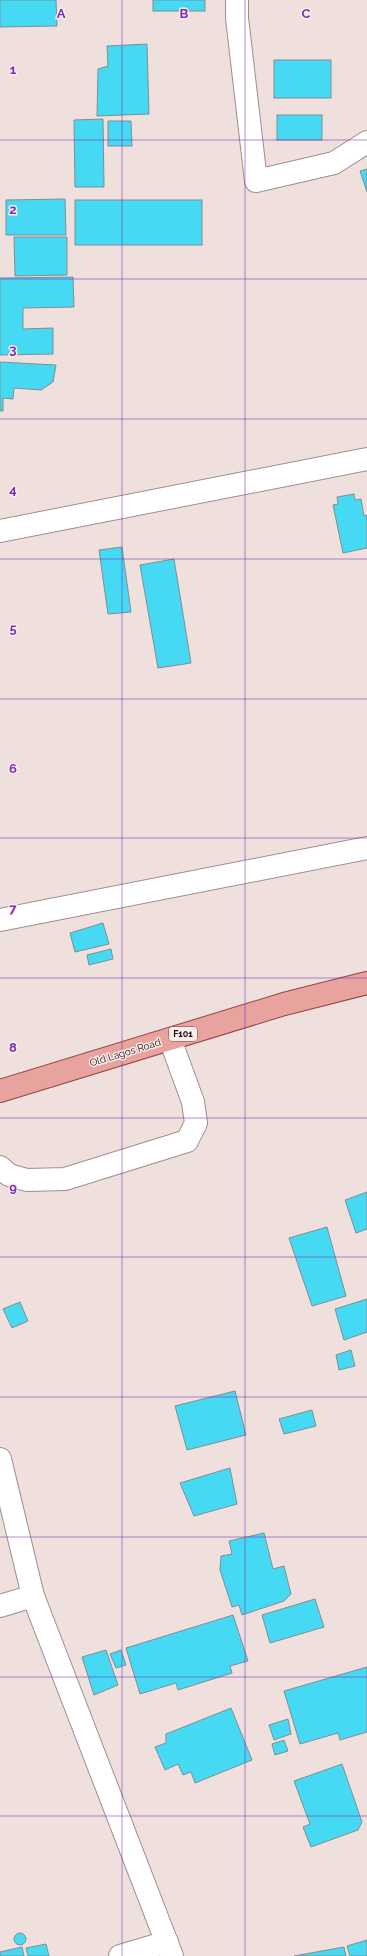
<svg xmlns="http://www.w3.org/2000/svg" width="367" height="1956" font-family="Raleway,sans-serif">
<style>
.building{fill:#46d9f3;stroke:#808f93}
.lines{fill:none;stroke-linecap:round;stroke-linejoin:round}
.minor-casing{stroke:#9e8f8d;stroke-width:24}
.major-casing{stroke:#944743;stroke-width:24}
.minor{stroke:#fff;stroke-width:22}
.major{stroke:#e8a39f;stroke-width:22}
.grid{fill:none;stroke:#7b2cbf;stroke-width:1;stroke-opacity:0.55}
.labels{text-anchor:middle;stroke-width:3;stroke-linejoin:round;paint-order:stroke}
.shield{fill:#fdecea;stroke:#5b5251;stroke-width:1}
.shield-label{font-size:9px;font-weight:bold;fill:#15100f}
.street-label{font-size:10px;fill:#15100f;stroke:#fdecea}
.grid-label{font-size:13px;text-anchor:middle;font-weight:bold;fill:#7b2cbf;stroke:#fdecea;stroke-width:3;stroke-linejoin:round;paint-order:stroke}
</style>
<rect width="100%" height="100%" fill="#efdfdd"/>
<g class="building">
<polygon points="0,0 56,0 57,26 0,27"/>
<rect x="153" y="0" width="52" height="11"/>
<polygon points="147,44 149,114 97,116 98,69 108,66 107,46"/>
<rect x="274" y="60" width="57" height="38"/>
<rect x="277" y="115" width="45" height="25"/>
<polygon points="103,119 104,187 75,187 74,120"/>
<polygon points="108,121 131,121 132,146 108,146"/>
<polygon points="367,169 367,192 360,171"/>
<polygon points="65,199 66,235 6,235 6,200"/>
<rect x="75" y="200" width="127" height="45"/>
<polygon points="14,237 67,237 67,275 15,276"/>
<polygon points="73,277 74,307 23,308 23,329 53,328 53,354 0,355 0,278"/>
<polygon points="0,362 56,365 53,382 41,390 14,388 13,399 3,398 3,411 0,411"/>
<polygon points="354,494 355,500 361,499 364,516 367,515 367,548 343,553 333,505 338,504 337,497"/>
<polygon points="122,547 131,612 108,614 99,550"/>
<polygon points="174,559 191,663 158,668 140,565"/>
<polygon points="103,923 109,944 75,952 70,933"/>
<polygon points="111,949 113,959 89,965 87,955"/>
<polygon points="367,1192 367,1229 356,1233 345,1200"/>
<polygon points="327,1227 346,1296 312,1306 289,1238"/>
<polygon points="367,1299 367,1332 344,1340 335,1309"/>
<polygon points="20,1302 28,1321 12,1328 3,1309"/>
<polygon points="351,1350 355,1366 339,1370 336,1355"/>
<polygon points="235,1391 246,1435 187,1450 175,1406"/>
<polygon points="312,1410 316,1426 284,1434 279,1419"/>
<polygon points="230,1468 237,1504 194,1516 180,1483"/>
<polygon points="264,1533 273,1569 284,1566 291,1594 284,1601 242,1615 239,1605 232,1607 220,1570 221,1556 232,1554 229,1541"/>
<polygon points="315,1599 324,1627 270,1643 262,1615"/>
<polygon points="233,1615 248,1661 230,1666 232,1673 178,1690 176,1683 140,1694 126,1648"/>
<polygon points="106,1650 118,1685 94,1695 82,1657"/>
<polygon points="121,1650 126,1665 116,1668 110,1654"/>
<polygon points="367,1667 367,1732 340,1740 338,1733 300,1744 284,1691"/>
<polygon points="231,1708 252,1760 195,1783 191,1772 183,1775 178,1764 165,1770 155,1747 166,1743 166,1734"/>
<polygon points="288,1719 291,1734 274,1740 269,1725"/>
<polygon points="284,1740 288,1751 275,1755 272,1744"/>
<polygon points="342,1764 362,1822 358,1830 311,1847 303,1827 310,1824 294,1781"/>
<circle cx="20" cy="1939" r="6"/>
<polygon points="367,1940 367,1956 350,1956 347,1946"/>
<polygon points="46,1944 49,1956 28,1956 26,1948"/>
<polygon points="22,1947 24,1956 0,1956 0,1952"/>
<polygon points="344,1947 346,1956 294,1956"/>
</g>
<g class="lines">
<defs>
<g id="minor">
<polyline points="237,0 237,18 256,181 334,163 367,142"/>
<polyline points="0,531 367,459"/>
<polyline points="0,920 367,848"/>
<polyline points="0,1167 9,1175 27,1180 65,1179 187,1141 196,1123 193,1102 170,1039"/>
<polyline points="0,1459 33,1596 172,1956"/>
<polyline points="0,1606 33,1596"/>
<polyline points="120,1956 167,1942"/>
</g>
<polyline id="major" points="0,1091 284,1004 367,983"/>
</defs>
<use href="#minor" class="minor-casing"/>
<use href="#major" class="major-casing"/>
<use href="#minor" class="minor"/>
<use href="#major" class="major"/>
</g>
<path class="grid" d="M122,0v1956M245,0v1956M0,140h367M0,279h367M0,419h367M0,559h367M0,699h367M0,838h367M0,978h367M0,1118h367M0,1257h367M0,1397h367M0,1537h367M0,1677h367M0,1816h367"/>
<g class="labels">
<rect class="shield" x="169" y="1027" width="28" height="14" rx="3"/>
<g class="shield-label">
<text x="183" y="1037">F101</text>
</g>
<g class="street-label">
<text transform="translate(125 1052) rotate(-17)" y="4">Old Lagos Road</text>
</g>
</g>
<g class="grid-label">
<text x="61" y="18">A</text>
<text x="184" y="18">B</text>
<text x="306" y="18">C</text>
<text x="13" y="74">1</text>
<text x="13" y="214">2</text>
<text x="13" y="354">3</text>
<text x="13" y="494">4</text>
<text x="13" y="633">5</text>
<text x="13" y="773">6</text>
<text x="13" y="913">7</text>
<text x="13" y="1052">8</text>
<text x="13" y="1192">9</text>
</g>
</svg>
